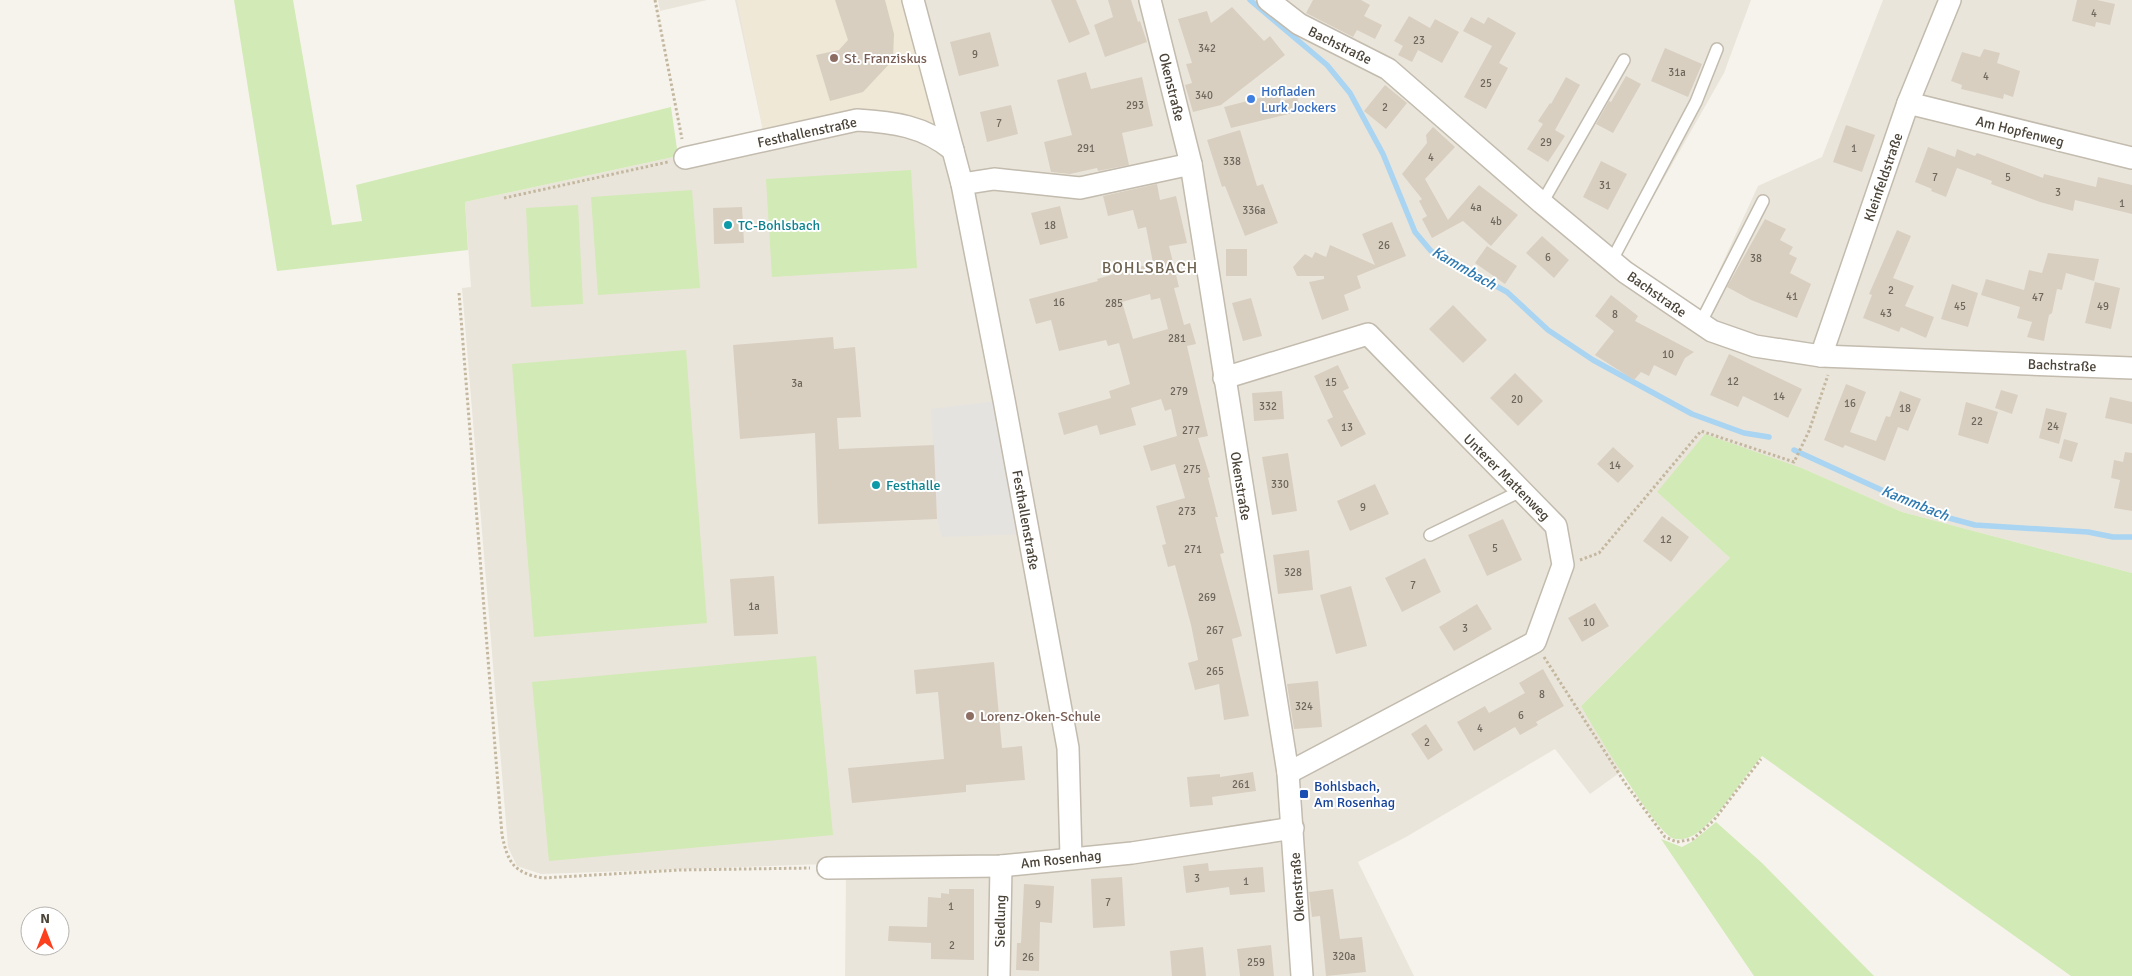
<svg xmlns="http://www.w3.org/2000/svg" width="2132" height="976" font-family="Signika,sans-serif">
<style>
.residential{fill:#eae5da}
.education{fill:#efe8d6}
.green{fill:#d2eab5}
.parking{fill:#e5e3e0}
.lines{fill:none;stroke-linecap:round;stroke-linejoin:round}
.stream{stroke:#a9d4f2;stroke-width:5.5}
.building{fill:#d8cfc1;fill-rule:evenodd}
.service-casing{stroke:#c2bbae;stroke-width:14}
.minor-casing{stroke:#c2bbae;stroke-width:24}
.path{stroke:#c4b79f;stroke-width:3;stroke-dasharray:2.5 2.5;stroke-linecap:butt}
.service{stroke:#fff;stroke-width:11}
.minor{stroke:#fff;stroke-width:21}
.education-dot{fill:#8d6e63;stroke:#fff;stroke-width:2}
.shop-dot{fill:#3f7fe0;stroke:#fff;stroke-width:2}
.culture-dot{fill:#0f9aa8;stroke:#fff;stroke-width:2}
.transit-dot{fill:#1a4fb4;stroke:#fff;stroke-width:2}
.labels{text-anchor:middle;stroke-width:4;stroke-linejoin:round;paint-order:stroke}
.number-label{font-size:11px;fill:#6e675b}
.street-label{font-size:14px;fill:#4b4439;stroke:#fff}
.education-label{font-size:14px;fill:#785e54;stroke:#fff;text-anchor:start}
.shop-label{font-size:14px;fill:#366cbe;stroke:#fff;text-anchor:start}
.culture-label{font-size:14px;fill:#0d838f;stroke:#fff;text-anchor:start}
.transit-label{font-size:14px;fill:#164399;stroke:#fff;text-anchor:start}
.water-label{font-size:15px;font-style:italic;fill:#2e7ab2;stroke:#fff}
.quarter-label{font-size:16px;letter-spacing:1px;fill:#6e6250;stroke:#fff}
</style>
<rect width="100%" height="100%" fill="#f6f3ec"/>
<g class="residential">
<polygon points="658,0 707,0 660,11"/>
<polygon points="735,0 1751,0 1724,73 1620,256 1700,312 1758,186 1822,157 1883,0 2132,0 2132,573 1902,512 1804,469 1657,492 1730,558 1581,706 1622,771 1590,794 1555,749 1406,837 1358,862 1414,976 845,976 846,877 825,864 541,874 517,866 508,847 462,288 471,287 465,202 678,156 764,135"/>
</g>
<polygon class="education" points="737,0 903,0 940,131 897,118 764,135"/>
<g class="green">
<polygon points="234,0 293,0 332,225 362,221 356,185 671,107 678,156 465,202 468,250 277,271"/>
<polygon points="911,170 917,268 772,277 766,179"/>
<polygon points="692,190 700,288 598,295 591,197"/>
<polygon points="578,205 583,304 531,307 526,208"/>
<polygon points="686,350 707,623 534,637 512,364"/>
<path d="M1705,434l99,35 98,43 230,61v403h-61l-309,-220c-19,21 -46,66 -68,79 -5,3 -15,6 -22,3 -17,-8 -78,-109 -91,-132l149,-148 -73,-66z"/>
<polygon points="816,656 833,835 549,861 532,682"/>
<polygon points="1716,822 1762,863 1874,976 1754,976 1661,839 1682,847 1693,841"/>
</g>
<polygon class="parking" points="1004,400 1029,534 942,537 937,519 931,409"/>
<g class="lines">
<g class="stream">
<polyline points="1250,0 1327,65 1350,93 1383,154 1415,232 1431,251 1507,292 1548,330 1593,360 1692,414 1744,433 1769,437"/>
<polyline points="1794,450 1934,514 1975,525 2088,532 2113,537 2132,537"/>
</g>
</g>
<g class="building">
<polygon points="835,0 885,0 894,34 893,60 863,92 830,101 816,55 839,50 848,40"/>
<polygon points="1051,0 1076,0 1090,34 1069,43"/>
<polygon points="1108,0 1131,0 1138,22 1140,21 1147,42 1105,57 1094,25 1113,17"/>
<polygon points="1313,0 1361,0 1370,5 1364,16 1382,25 1375,39 1357,30 1353,37 1306,13"/>
<polygon points="2077,0 2097,0 2115,4 2110,25 2096,22 2095,27 2072,21"/>
<polygon points="1232,7 1264,41 1270,36 1285,55 1221,105 1193,112 1185,85 1192,83 1186,64 1192,63 1178,19 1207,11 1211,23"/>
<polygon points="1409,16 1430,28 1435,19 1459,32 1442,63 1418,50 1412,62 1398,55 1403,46 1394,41"/>
<polygon points="1471,17 1484,24 1488,17 1516,33 1499,63 1508,68 1486,109 1464,97 1492,46 1463,31"/>
<polygon points="990,32 999,66 959,76 950,42"/>
<polygon points="1665,48 1702,64 1688,97 1651,81"/>
<polygon points="1984,49 2000,53 1997,63 2020,71 2013,97 2004,94 2003,99 1961,89 1962,85 1951,81 1962,52 1980,57"/>
<polygon points="1086,72 1091,89 1142,77 1153,126 1122,133 1129,165 1098,171 1097,168 1070,174 1051,172 1044,142 1072,135 1057,80"/>
<polygon points="1626,76 1641,84 1613,133 1596,124 1609,101 1611,102"/>
<polygon points="1566,77 1580,85 1555,130 1565,136 1548,162 1527,149 1543,124 1538,121 1550,103 1551,104"/>
<polygon points="1385,85 1407,103 1386,129 1364,111"/>
<polygon points="1279,93 1281,101 1297,97 1301,111 1231,128 1224,107"/>
<polygon points="1011,105 1018,134 987,142 980,112"/>
<polygon points="1846,125 1875,135 1862,172 1833,162"/>
<polygon points="1433,127 1455,147 1425,179 1448,220 1479,185 1518,215 1491,246 1463,221 1432,238 1422,219 1427,216 1419,201 1422,199 1402,174 1427,143 1426,135"/>
<polygon points="1240,130 1257,186 1263,184 1278,223 1245,236 1225,186 1222,187 1207,140"/>
<polygon points="1928,147 1955,157 1957,149 1975,156 1977,153 2043,178 2044,174 2096,187 2098,177 2132,185 2132,214 2075,200 2073,211 2040,202 1991,184 1992,181 1957,168 1946,197 1931,191 1932,189 1915,182"/>
<polygon points="1601,161 1627,174 1608,210 1583,197"/>
<path d="M1157,184l3,16 16,-4 11,47 -18,3 10,41 -5,1 10,37 6,-2 6,21 -9,2 21,90 -10,2 12,39 -2,1 10,39h-3l9,36 -4,1 22,82 -10,3 17,77 -25,4 -5,-36 -24,6 -7,-27 10,-3 -7,-35 -16,-60 -7,2 -6,-22 4,-1 -10,-38 29,-8 -10,-34 -24,7 -8,-25 34,-10 -6,-27 -6,2 -4,-12 -30,9 5,17 -36,10 -3,-10 -33,10 -6,-22 53,-15 -2,-7 21,-7 -11,-41 -11,3 -2,-6 -47,11 -8,-31 -15,4 -7,-25 69,-18 -1,-2 56,-16 -7,-36 -8,2 -5,-19 -25,6 -5,-20zM1150,294l1,6 9,-2 8,31 -35,10 -11,-37z"/>
<polygon points="1060,206 1068,238 1040,245 1031,213"/>
<polygon points="742,207 744,243 714,244 713,208"/>
<polygon points="1765,219 1786,229 1780,240 1793,247 1789,254 1797,258 1790,273 1811,284 1797,318 1751,300 1727,287"/>
<polygon points="1392,222 1406,256 1357,276 1361,288 1344,295 1349,310 1322,320 1309,282 1324,279 1324,276 1297,276 1293,267 1305,254 1312,258 1315,252 1326,257 1330,245 1375,265 1362,234"/>
<polygon points="1897,230 1911,236 1893,278 1914,286 1905,306 1934,317 1926,338 1901,327 1899,332 1863,318 1872,295 1869,294"/>
<polygon points="1542,236 1569,260 1554,278 1526,253"/>
<polygon points="1487,246 1517,266 1505,284 1475,263"/>
<rect x="1226" y="249" width="21" height="27"/>
<polygon points="2048,253 2099,259 2094,281 2066,273 2062,290 2057,289 2052,313 2049,315 2047,325 2044,341 2027,337 2032,322 2017,318 2020,307 1981,295 1986,279 2024,290 2029,270 2042,273"/>
<polygon points="2095,282 2120,288 2111,329 2085,323"/>
<polygon points="1952,284 1978,293 1968,327 1941,319"/>
<polygon points="1611,295 1638,316 1635,321 1694,352 1685,358 1676,376 1654,365 1649,376 1641,372 1634,380 1595,355 1614,331 1595,316"/>
<polygon points="1251,298 1262,336 1243,341 1232,303"/>
<polygon points="1453,305 1487,340 1463,363 1429,329"/>
<polygon points="833,337 834,349 855,347 861,417 837,418 839,449 934,445 937,519 818,524 815,433 740,439 733,345"/>
<polygon points="1729,354 1802,389 1788,418 1743,396 1738,407 1710,395"/>
<polygon points="1338,365 1349,388 1343,391 1366,434 1341,447 1327,420 1333,417 1314,376"/>
<polygon points="1515,373 1543,401 1518,426 1490,398"/>
<polygon points="1846,384 1866,392 1850,432 1876,441 1886,416 1890,417 1900,391 1921,399 1908,431 1898,427 1885,461 1845,445 1843,448 1824,440"/>
<polygon points="2001,390 2018,395 2012,414 1995,408"/>
<polygon points="1282,391 1284,419 1254,421 1252,393"/>
<polygon points="2110,397 2132,402 2132,424 2105,418"/>
<polygon points="1966,402 1998,412 1988,444 1958,435"/>
<polygon points="2046,408 2067,413 2059,444 2039,438"/>
<polygon points="2064,439 2078,443 2072,462 2059,458"/>
<polygon points="1613,447 1634,466 1618,483 1597,464"/>
<polygon points="2125,452 2132,453 2132,511 2114,508 2120,480 2111,478 2114,460 2123,462"/>
<polygon points="1288,453 1297,511 1272,515 1262,457"/>
<polygon points="1375,484 1389,514 1350,531 1337,501"/>
<polygon points="1662,516 1689,537 1671,562 1643,541"/>
<polygon points="1503,519 1522,560 1487,576 1468,535"/>
<polygon points="1309,550 1313,590 1278,594 1273,555"/>
<polygon points="1425,558 1441,592 1402,612 1385,578"/>
<polygon points="774,576 778,634 734,636 730,579"/>
<polygon points="1351,586 1367,646 1336,654 1320,595"/>
<polygon points="1595,603 1609,626 1582,642 1568,618"/>
<polygon points="1477,604 1492,629 1454,651 1439,627"/>
<polygon points="994,662 1002,748 1022,746 1025,780 966,785 966,792 852,803 848,768 944,759 938,692 916,694 914,670"/>
<polygon points="1543,669 1564,706 1536,722 1538,725 1520,735 1515,727 1474,751 1457,722 1485,706 1489,713 1525,693 1519,683"/>
<polygon points="1318,681 1322,727 1294,729 1287,684"/>
<polygon points="1426,724 1443,750 1428,760 1411,734"/>
<polygon points="1253,772 1256,791 1212,797 1213,805 1190,807 1187,777 1220,774 1220,777"/>
<polygon points="1208,863 1209,871 1263,867 1265,892 1230,895 1229,887 1186,893 1183,866"/>
<polygon points="1122,877 1125,926 1093,928 1091,879"/>
<polygon points="1024,884 1054,886 1052,923 1040,922 1039,971 1016,970 1017,943 1021,943"/>
<polygon points="949,889 974,889 974,960 931,959 931,943 888,941 889,926 927,927 928,897 941,898 941,893 949,894"/>
<polygon points="1333,889 1340,939 1362,937 1366,972 1326,976 1320,916 1312,917 1309,892"/>
<polygon points="1271,945 1274,976 1240,976 1237,949"/>
<polygon points="1203,947 1206,976 1172,976 1170,951"/>
</g>
<g class="lines">
<defs>
<g id="service">
<polyline points="1542,203 1624,60"/>
<polyline points="1612,260 1696,102 1717,49"/>
<polyline points="1700,324 1763,201"/>
<polyline points="1430,535 1521,491"/>
</g>
<g id="minor">
<polyline points="913,0 962,184 1004,400 1068,748 1071,857"/>
<polyline points="1150,0 1191,164 1288,773 1302,976"/>
<polyline points="1268,0 1299,24 1388,69 1542,203 1625,272 1712,331 1755,346 1821,356 2132,368"/>
<polyline points="1908,103 2132,158"/>
<path d="M685,158l172,-38c36,2 67,6 96,30"/>
<polyline points="962,184 994,179 1080,188 1191,164"/>
<polyline points="1821,356 1908,103 1950,0"/>
<polyline points="1224,378 1368,334 1556,526 1563,565 1535,642 1288,773"/>
<polyline points="828,868 1001,866 1132,853 1293,828"/>
<polyline points="999,976 1001,866"/>
</g>
</defs>
<use href="#service" class="service-casing"/>
<use href="#minor" class="minor-casing"/>
<g class="path">
<polyline points="655,0 682,139"/>
<polyline points="504,198 668,162"/>
<path d="M459,293l43,542c6,28 12,38 41,43l137,-8 130,-2"/>
<polyline points="1580,560 1599,553 1701,431 1794,462 1809,431 1828,375"/>
<polyline points="1544,657 1625,783 1665,837 1677,842 1693,839 1714,820 1761,759"/>
</g>
<use href="#service" class="service"/>
<use href="#minor" class="minor"/>
</g>
<g class="education-dot">
<circle cx="834" cy="58" r="5"/>
<circle cx="970" cy="716" r="5"/>
</g>
<circle class="shop-dot" cx="1251" cy="99" r="5"/>
<g class="culture-dot">
<circle cx="728" cy="225" r="5"/>
<circle cx="876" cy="485" r="5"/>
</g>
<rect class="transit-dot" x="1299" y="789" width="10" height="10" rx="2.5"/>
<g class="labels">
<g class="number-label">
<text x="2094" y="17">4</text>
<text x="1419" y="44">23</text>
<text x="1207" y="52">342</text>
<text x="975" y="58">9</text>
<text x="1677" y="76">31a</text>
<text x="1986" y="80">4</text>
<text x="1486" y="87">25</text>
<text x="1204" y="99">340</text>
<text x="1135" y="109">293</text>
<text x="1385" y="111">2</text>
<text x="999" y="127">7</text>
<text x="1546" y="146">29</text>
<text x="1086" y="152">291</text>
<text x="1854" y="152">1</text>
<text x="1431" y="161">4</text>
<text x="1232" y="165">338</text>
<text x="1935" y="181">7</text>
<text x="2008" y="181">5</text>
<text x="1605" y="189">31</text>
<text x="2058" y="196">3</text>
<text x="2122" y="207">1</text>
<text x="1476" y="211">4a</text>
<text x="1254" y="214">336a</text>
<text x="1496" y="225">4b</text>
<text x="1050" y="229">18</text>
<text x="1384" y="249">26</text>
<text x="1548" y="261">6</text>
<text x="1756" y="262">38</text>
<text x="1891" y="294">2</text>
<text x="1792" y="300">41</text>
<text x="2038" y="301">47</text>
<text x="1059" y="306">16</text>
<text x="1114" y="307">285</text>
<text x="1960" y="310">45</text>
<text x="2103" y="310">49</text>
<text x="1886" y="317">43</text>
<text x="1615" y="318">8</text>
<text x="1177" y="342">281</text>
<text x="1668" y="358">10</text>
<text x="1733" y="385">12</text>
<text x="1331" y="386">15</text>
<text x="797" y="387">3a</text>
<text x="1179" y="395">279</text>
<text x="1779" y="400">14</text>
<text x="1517" y="403">20</text>
<text x="1850" y="407">16</text>
<text x="1268" y="410">332</text>
<text x="1905" y="412">18</text>
<text x="1977" y="425">22</text>
<text x="2053" y="430">24</text>
<text x="1347" y="431">13</text>
<text x="1191" y="434">277</text>
<text x="1615" y="469">14</text>
<text x="1192" y="473">275</text>
<text x="1280" y="488">330</text>
<text x="1363" y="511">9</text>
<text x="1187" y="515">273</text>
<text x="1666" y="543">12</text>
<text x="1495" y="552">5</text>
<text x="1193" y="553">271</text>
<text x="1293" y="576">328</text>
<text x="1413" y="589">7</text>
<text x="1207" y="601">269</text>
<text x="754" y="610">1a</text>
<text x="1589" y="626">10</text>
<text x="1465" y="632">3</text>
<text x="1215" y="634">267</text>
<text x="1215" y="675">265</text>
<text x="1542" y="698">8</text>
<text x="1304" y="710">324</text>
<text x="1521" y="719">6</text>
<text x="1480" y="732">4</text>
<text x="1427" y="746">2</text>
<text x="1241" y="788">261</text>
<text x="1197" y="882">3</text>
<text x="1246" y="885">1</text>
<text x="1108" y="906">7</text>
<text x="1038" y="908">9</text>
<text x="951" y="910">1</text>
<text x="952" y="949">2</text>
<text x="1344" y="960">320a</text>
<text x="1028" y="961">26</text>
<text x="1256" y="966">259</text>
</g>
<g class="street-label">
<text transform="translate(1340 45) rotate(26)" y="5">Bachstraße</text>
<text transform="translate(1172 87) rotate(76)" y="5">Okenstraße</text>
<text transform="translate(2020 131) rotate(14)" y="5">Am Hopfenweg</text>
<text transform="translate(807 132) rotate(-12)" y="5">Festhallenstraße</text>
<text transform="translate(1883 177) rotate(-71)" y="5">Kleinfeldstraße</text>
<text transform="translate(1657 294) rotate(35)" y="5">Bachstraße</text>
<text transform="translate(2062 365) rotate(2)" y="5">Bachstraße</text>
<text transform="translate(1507 477) rotate(45)" y="5">Unterer Mattenweg</text>
<text transform="translate(1241 486) rotate(81)" y="5">Okenstraße</text>
<text transform="translate(1026 520) rotate(80)" y="5">Festhallenstraße</text>
<text transform="translate(1061 859) rotate(-6)" y="5">Am Rosenhag</text>
<text transform="translate(1297 887) rotate(-94)" y="5">Okenstraße</text>
<text transform="translate(1000 921) rotate(-89)" y="5">Siedlung</text>
</g>
<g class="education-label">
<text x="844" y="63">St. Franziskus</text>
<text x="980" y="721">Lorenz-Oken-Schule</text>
</g>
<g class="shop-label">
<text x="1261" y="96">Hofladen<tspan x="1261" dy="16">Lurk Jockers</tspan></text>
</g>
<g class="culture-label">
<text x="738" y="230">TC-Bohlsbach</text>
<text x="886" y="490">Festhalle</text>
</g>
<g class="transit-label">
<text x="1314" y="791">Bohlsbach,<tspan x="1314" dy="16">Am Rosenhag</tspan></text>
</g>
<g class="water-label">
<text transform="translate(1464 268) rotate(30)" y="5">Kammbach</text>
<text transform="translate(1915 503) rotate(22)" y="5">Kammbach</text>
</g>
<g class="quarter-label">
<text x="1150" y="273">BOHLSBACH</text>
</g>
</g>
<g transform="translate(45 931)"><circle r="24" fill="#ffffff" stroke="#b7b4b0"/>
<path d="M0-4L9 19L0 12L-9 19Z" fill="#fc3f1d"/>
<text y="-8" font-size="14" font-weight="bold" text-anchor="middle" fill="#4b4439">N</text>
</g>
</svg>
